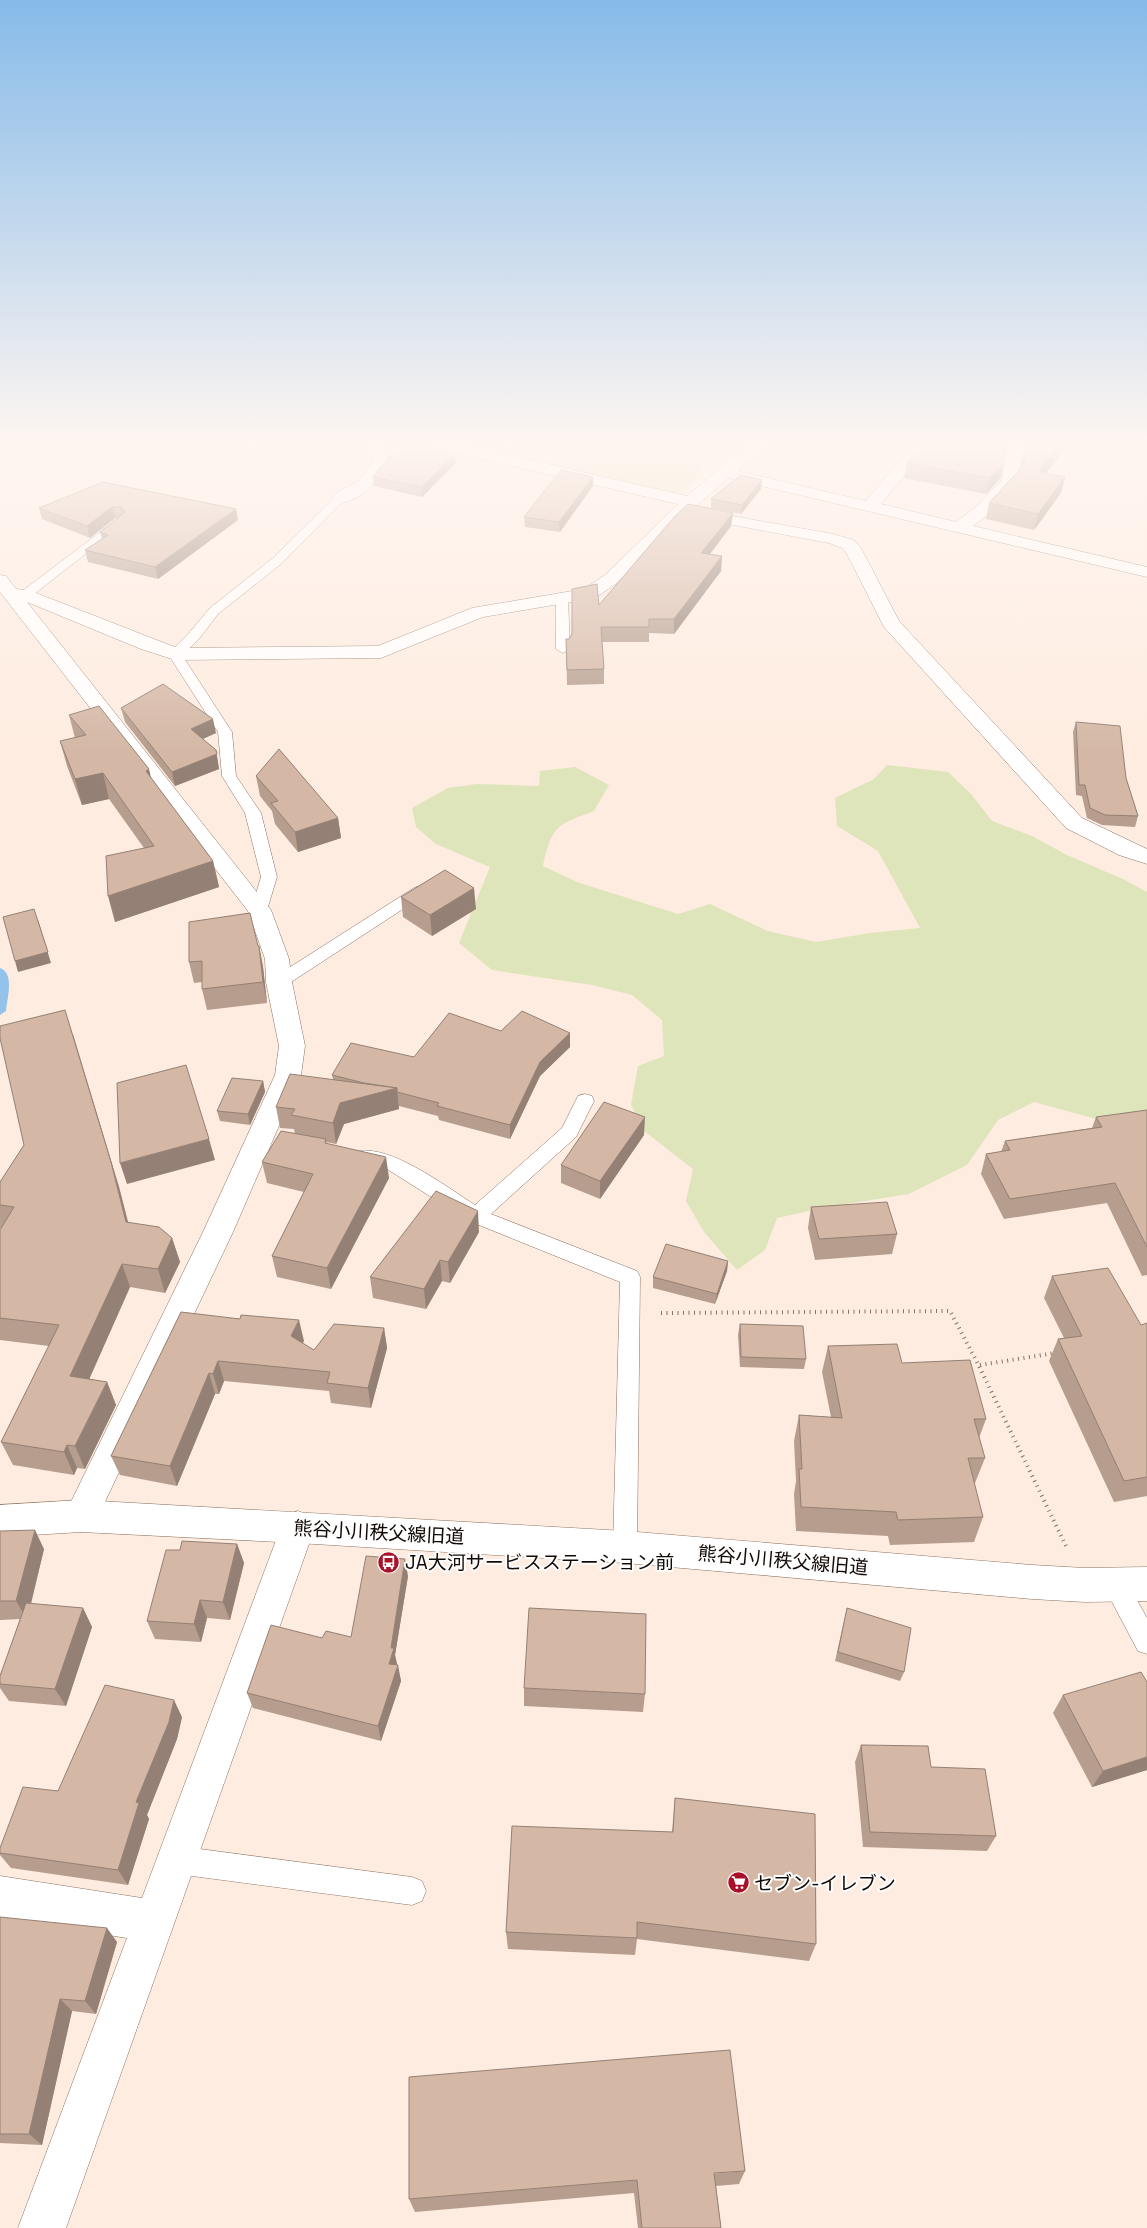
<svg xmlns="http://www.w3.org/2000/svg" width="1147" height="2228" font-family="'Space Grotesk','Noto Sans JP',sans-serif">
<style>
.green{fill:#dee5bb}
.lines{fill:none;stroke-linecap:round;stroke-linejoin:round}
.stream{fill:#93c3eb;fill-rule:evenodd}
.service-casing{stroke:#8c7261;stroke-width:1}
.minor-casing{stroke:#8c7261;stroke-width:1}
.tertiary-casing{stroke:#8c7261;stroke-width:1}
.path-far1{stroke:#81746b;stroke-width:2;stroke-dasharray:0.5 2.5;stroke-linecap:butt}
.path{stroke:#81746b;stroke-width:4;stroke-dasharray:1 4.5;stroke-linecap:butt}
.service{fill:#fff;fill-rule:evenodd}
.minor{fill:#fff;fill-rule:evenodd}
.tertiary{fill:#fff;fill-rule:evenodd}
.wall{fill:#b69d8e}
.shaded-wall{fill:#948074}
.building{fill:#d4b7a5;stroke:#948074}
.labels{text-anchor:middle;stroke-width:4;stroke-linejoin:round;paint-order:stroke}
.near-street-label{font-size:19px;fill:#120904;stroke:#fdfdfd}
.near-poi-label{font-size:19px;fill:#120904;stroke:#fdfdfd;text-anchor:start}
</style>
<rect width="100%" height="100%" fill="#feece0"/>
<g class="green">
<polygon points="447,441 616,441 609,449 632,448 643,453 656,444 673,441 751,441 741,449 702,467 684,491 670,494"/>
<path d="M887,765l61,7 24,23 20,26 40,15 35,19 58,25 22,12v222l-47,6 -66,-18 -36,18 -31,45 -58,29 -82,13 -50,11 -12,32 -28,20 -33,-38 -18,-31 7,-32 -49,-38 -13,-26 7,-39 26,-10 -2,-36 -30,-25 -40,-10 -100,-15 -33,-27 31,-76 -54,-23 -20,-17 -4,-19 36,-20 29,-4 62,2 1,-15 35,-4 34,18 -15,26c-38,14 -42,15 -51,55l34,16 101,32 32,-10 58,27 48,11 54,-9 50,-5 -42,-77 -41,-25 -2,-28 39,-19z"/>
</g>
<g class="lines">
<path class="stream" d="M0,968c15,5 7,31 6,43l-6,4z"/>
<defs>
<g id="service">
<polygon points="340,495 346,498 344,500 281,564 218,614 199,639 182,655 232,732 236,776 261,813 277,877 267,910 265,914 253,914 251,910 261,877 245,813 222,776 218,732 168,654 189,633 210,608 273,558 336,496"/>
<polygon points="120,519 124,520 126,522 124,524 29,598 21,598 19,595 21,592 116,520"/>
<polygon points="562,595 568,599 570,649 563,653 556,649 556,599"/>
<polygon points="420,886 426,888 428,891 426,894 285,986 279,988 273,986 270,982 273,978 414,888"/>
<path d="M585,1094l7,2 2,5 -18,36 -85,77 146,57 3,6 -3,270 -4,8 -8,3 -8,-3 -4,-8 7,-265 -151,-61 -82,-52 -31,-7 -3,-5 3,-5c32,-10 92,36 119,53l87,-77 16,-32z"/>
<polygon points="1115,1574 1124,1577 1147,1618 1147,1654 1138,1651 1103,1585 1106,1577"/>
<polygon points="177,1846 412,1877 422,1881 426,1891 422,1901 412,1905 177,1874 167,1870 163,1860 167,1850"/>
</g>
<g id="minor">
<path d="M365,441h16l8,21c-10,18 -32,45 -55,40l-2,-4 2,-4 24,-13 15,-19z"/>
<polygon points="417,441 446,441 687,496 753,441 771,441 737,471 866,501 900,460 929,441 948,441 912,466 881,504 956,522 977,506 1003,479 1004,459 1012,441 1028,441 1020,459 1019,479 989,514 973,526 1147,567 1147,577 728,478 693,509 833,534 854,540 861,548 899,621 1082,818 1147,849 1147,864 1119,855 1066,828 884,627 847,554 842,548 829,543 696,518 690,517 688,513 617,583 595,598 483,617 381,658 175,660 141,649 27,602 271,910 289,959 292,982 305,1046 301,1075 233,1232 93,1527 81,1532 69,1527 64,1516 203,1232 275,1075 279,1046 266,982 265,959 248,911 0,592 0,575 6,576 16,589 31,591 177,648 378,646 472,608 584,589 605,575 678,504 425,446 420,444"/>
<polygon points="298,1511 310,1516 315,1527 66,2228 18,2228 127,1938 0,1918 0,1876 142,1898 281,1527 286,1516"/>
</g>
<polygon id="tertiary" points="81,1500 625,1531 1032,1565 1085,1568 1147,1567 1147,1601 1085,1602 1032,1599 625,1563 298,1543 81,1532 0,1537 0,1505"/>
</defs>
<use href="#service" class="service-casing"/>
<use href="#minor" class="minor-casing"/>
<use href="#tertiary" class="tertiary-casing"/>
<polyline class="path-far1" points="601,454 611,441"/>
<g class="path">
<polyline points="661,1313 950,1311 979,1366 1066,1546"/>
<polyline points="980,1365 1055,1353"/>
</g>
<use href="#service" class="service"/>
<use href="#minor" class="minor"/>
<use href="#tertiary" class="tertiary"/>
</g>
<g class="wall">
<polygon points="1026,441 1071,441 1046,473 1061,493 1034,530 986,519 989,503 1021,467 1022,459"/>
<polygon points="1005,453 1004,463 1001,478 986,494 904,478 907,463"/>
<polygon points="456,463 422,497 374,486 373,477"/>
<polygon points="593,477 593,486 560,532 525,527 524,517"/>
<polygon points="762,480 761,489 741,514 711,508 711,499"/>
<polygon points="103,482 236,509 238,520 158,579 88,562 85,550 102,539 100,532 117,518 115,518 90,538 42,519 39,508"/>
<polygon points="733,513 731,526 710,554 722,556 721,571 674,634 649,633 649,642 602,642 604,669 604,684 567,685 566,639 569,639 572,634 599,605"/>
<polygon points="121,708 216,733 203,739 216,750 219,769 175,786 125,722"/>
<polygon points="69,715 151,778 213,861 219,887 115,922 144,848 109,799 82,805 67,766 60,741 75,738"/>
<polygon points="1076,722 1126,778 1138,816 1135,827 1102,825 1087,818 1082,796 1076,795 1073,732"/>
<polygon points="256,776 338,818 341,838 298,852 275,824 272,811 260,796"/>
<polygon points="401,897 476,909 432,936 403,917"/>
<polygon points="259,946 263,967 267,1003 207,1010 202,989 202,982 194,983 189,962"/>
<polygon points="501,1031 570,1033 570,1047 540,1076 510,1139 439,1120 438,1116 399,1106 399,1109 344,1124 336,1144 326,1142 327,1143 389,1178 331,1289 277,1277 272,1256 304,1192 267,1183 262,1162 295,1134 294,1129 280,1128 276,1107 333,1079 332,1075 414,1057"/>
<polygon points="73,1034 119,1187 128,1222 172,1238 180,1262 165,1293 130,1287 89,1379 107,1382 116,1405 85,1469 77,1468 74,1475 13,1465 1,1442 49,1346 0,1340 0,1230 1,1228 0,1228 0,1182 24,1145"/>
<polygon points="263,1081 265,1092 250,1125 220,1121 217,1111"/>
<polygon points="1147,1110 1147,1275 1142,1276 1107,1203 1004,1219 981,1174 986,1154 1001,1152 1005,1141 1092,1128 1096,1117"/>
<polygon points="644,1135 600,1199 561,1183 561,1165"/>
<polygon points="811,1207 897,1234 892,1254 815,1260 808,1228"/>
<polygon points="479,1232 450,1283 442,1281 426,1309 373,1298 370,1277"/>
<polygon points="728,1261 727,1271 715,1304 653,1288 653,1277"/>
<polygon points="1052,1276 1141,1325 1147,1323 1147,1496 1114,1502 1049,1361 1058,1339 1064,1338 1044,1298"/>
<polygon points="181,1312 304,1341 302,1343 314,1350 384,1328 387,1348 371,1408 331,1403 329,1391 224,1381 219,1394 215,1394 177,1486 120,1475 111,1456"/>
<polygon points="740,1324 806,1359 804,1369 740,1367 738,1335"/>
<polygon points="828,1346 902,1363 986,1419 979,1438 985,1458 975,1483 974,1483 983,1517 974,1542 890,1545 888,1536 796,1531 794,1494 796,1481 794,1441 799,1415 831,1417 822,1372"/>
<polygon points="0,1531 44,1549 31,1604 83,1608 92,1627 66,1706 9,1701 0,1688 0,1676 20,1619 0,1620"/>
<polygon points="237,1544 244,1563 230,1620 207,1618 201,1642 155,1639 147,1621 180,1550"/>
<polygon points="408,1576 395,1655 397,1665 401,1681 381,1741 253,1708 247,1693 322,1638 351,1637"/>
<polygon points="847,1608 904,1672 900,1681 835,1661"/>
<polygon points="1147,1682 1147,1770 1092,1787 1053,1713 1063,1695"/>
<polygon points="524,1688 645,1694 643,1712 524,1706"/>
<polygon points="182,1717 177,1739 147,1815 149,1819 128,1885 11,1868 0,1855 0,1848 58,1791"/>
<polygon points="861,1745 931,1767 996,1836 987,1851 863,1847 855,1762"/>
<polygon points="675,1798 816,1944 809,1961 637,1939 635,1955 508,1949 506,1932 672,1832"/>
<polygon points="0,1917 117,1942 96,2014 72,2011 42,2145 0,2143"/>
<polygon points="745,2171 739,2184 716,2186 721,2228 638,2228 634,2193 415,2212 409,2199"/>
</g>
<g class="shaded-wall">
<polygon points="1006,441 1010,441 1002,459 1005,443"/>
<polygon points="1062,441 1071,441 1035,487 1039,472"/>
<polygon points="455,454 456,463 422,497 422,487"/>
<polygon points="1004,463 1001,478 986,494 989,478"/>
<polygon points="593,477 593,486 560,532 559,522"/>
<polygon points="1065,477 1061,493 1034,530 1038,514"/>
<polygon points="762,480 761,489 741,514 742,505"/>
<polygon points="112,507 115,518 90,538 87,526"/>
<polygon points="236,509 238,520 158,579 155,567"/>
<polygon points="733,513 731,526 700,567 701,553"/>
<polygon points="722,556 721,571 674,634 674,619"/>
<polygon points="213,719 216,733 193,743 191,729"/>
<polygon points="216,750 219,769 175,786 172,772"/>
<polygon points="149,769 155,795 146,771"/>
<polygon points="103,773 109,799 82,805 75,779"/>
<polygon points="338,818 341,838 298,852 295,832"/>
<polygon points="213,861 219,887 115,922 108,896"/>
<polygon points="474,888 476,909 432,936 430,915"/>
<polygon points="38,920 51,963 18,972 15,961"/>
<polygon points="259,946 263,967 267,1003 263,982"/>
<polygon points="65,1010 119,1187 134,1246 126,1222"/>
<polygon points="570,1033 570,1047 540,1076 510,1139 510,1125 540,1062"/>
<polygon points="263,1081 265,1092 250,1125 248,1114"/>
<polygon points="397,1088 399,1109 344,1124 336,1144 333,1123 340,1103"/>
<polygon points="645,1117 644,1135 600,1199 600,1181"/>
<polygon points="209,1139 215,1160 127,1184 120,1163"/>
<polygon points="386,1157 389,1178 331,1289 327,1268"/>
<polygon points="478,1211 479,1232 450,1283 448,1262"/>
<polygon points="172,1238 180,1262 165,1293 158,1269"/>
<polygon points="440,1260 442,1281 426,1309 424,1289"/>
<polygon points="728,1261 727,1271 715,1304 717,1294"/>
<polygon points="122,1264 130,1287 80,1400 70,1376"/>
<polygon points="299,1320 304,1341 295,1356 291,1336"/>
<polygon points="384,1328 387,1348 371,1408 368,1388"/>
<polygon points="218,1361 224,1381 219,1394 213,1374"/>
<polygon points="209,1373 215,1394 177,1486 170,1466"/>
<polygon points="107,1382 116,1405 85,1469 75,1446"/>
<polygon points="67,1445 77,1468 74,1475 64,1452"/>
<polygon points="35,1530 44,1549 27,1619 16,1601"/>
<polygon points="237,1544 244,1563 230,1620 223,1602"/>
<polygon points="405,1559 408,1576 395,1655 397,1664 393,1679 389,1664 391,1648"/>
<polygon points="200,1600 207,1618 201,1642 194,1624"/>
<polygon points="83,1608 92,1627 66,1706 55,1689"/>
<polygon points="398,1665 401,1681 381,1741 378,1726"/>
<polygon points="174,1700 182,1717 177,1739 147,1815 149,1819 128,1885 118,1870 136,1802"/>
<polygon points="1147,1757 1147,1770 1092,1787 1103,1771"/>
<polygon points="107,1928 117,1942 96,2014 85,2001"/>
<polygon points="60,1999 72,2011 42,2145 29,2134"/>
</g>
<g class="building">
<polygon points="931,441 1006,441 1005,443 1004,463 989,478 907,463 916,452"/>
<polygon points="1026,441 1062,441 1039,472 1065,477 1038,514 989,503 1024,465 1025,444"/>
<polygon points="413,443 455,454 422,487 373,477 387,459"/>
<polygon points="561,470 593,477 559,522 524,517"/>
<polygon points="741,475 762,480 742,505 711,499"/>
<polygon points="103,482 236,509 155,567 85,550 108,535 100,532 125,512 122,507 112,507 87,526 39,508"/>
<polygon points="688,504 733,513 701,553 722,556 674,619 649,619 649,627 601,627 604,669 567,670 566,639 569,639 572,634 572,589 597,584 599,605 675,516"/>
<polygon points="163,684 213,719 191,729 216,750 217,754 172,772 121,708"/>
<polygon points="99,706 149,769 146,771 213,861 108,896 106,856 154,846 103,773 75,779 60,741 86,735 69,715"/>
<polygon points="1076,722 1120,726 1126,778 1138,816 1105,815 1090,808 1085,785 1079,785"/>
<polygon points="279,749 338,818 295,832 271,803 278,801 256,776"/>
<polygon points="445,870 474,888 430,915 401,897"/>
<polygon points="34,909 48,952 15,961 3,917"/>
<polygon points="250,913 258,946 259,946 263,982 202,989 202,961 189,962 189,922"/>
<polygon points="65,1010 111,1162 126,1222 159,1227 172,1238 158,1269 122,1264 70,1376 107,1382 75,1446 67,1445 64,1452 1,1442 59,1325 0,1318 0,1230 14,1207 0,1205 0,1182 24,1145 0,1038 0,1026"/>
<polygon points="522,1011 570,1033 540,1062 510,1125 437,1106 439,1103 397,1092 397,1088 364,1083 332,1075 351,1043 414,1057 449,1013 501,1031"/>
<polygon points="186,1065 209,1139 120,1163 117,1083"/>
<polygon points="290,1074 397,1088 340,1103 333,1123 291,1115 295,1109 276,1107"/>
<polygon points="232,1078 263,1081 248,1114 217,1111"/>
<polygon points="604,1102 645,1117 600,1181 561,1165"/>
<polygon points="1147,1110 1147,1247 1115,1183 1010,1199 986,1154 1010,1150 1005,1141 1102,1127 1096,1117"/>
<polygon points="281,1131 326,1139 325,1143 386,1157 327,1268 272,1256 313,1174 262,1162"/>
<polygon points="436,1191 478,1211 448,1262 440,1260 424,1289 370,1277"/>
<polygon points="887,1202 897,1234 819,1239 811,1207"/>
<polygon points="666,1244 728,1261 717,1294 653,1277"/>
<polygon points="1108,1268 1141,1325 1147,1323 1147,1477 1124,1481 1058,1339 1082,1336 1052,1276"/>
<polygon points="181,1312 240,1319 241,1315 299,1320 291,1336 314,1350 334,1324 384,1328 368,1388 327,1383 330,1372 218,1361 213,1374 209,1373 170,1466 111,1456"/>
<polygon points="740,1324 803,1326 806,1359 741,1357"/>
<polygon points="897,1344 902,1363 970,1360 986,1419 974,1419 985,1458 968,1458 983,1517 898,1520 896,1512 801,1507 799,1469 802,1469 799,1415 842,1418 828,1346"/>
<polygon points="35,1530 16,1601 0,1601 0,1531"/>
<polygon points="182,1541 237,1544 223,1602 200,1600 194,1624 147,1621 166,1550 180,1550"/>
<polygon points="366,1556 405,1559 391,1648 394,1648 389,1664 398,1665 378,1726 247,1693 271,1625 322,1638 326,1631 351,1637"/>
<polygon points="26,1603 83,1608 55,1689 0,1684 0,1676"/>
<polygon points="529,1608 646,1614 645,1694 524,1688"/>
<polygon points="847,1608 911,1628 904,1672 838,1652"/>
<polygon points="1141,1672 1147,1682 1147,1757 1103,1771 1063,1695"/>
<polygon points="105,1685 174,1700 169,1722 136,1802 139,1803 118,1870 0,1853 0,1848 23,1787 58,1791"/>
<polygon points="861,1745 928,1746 931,1767 985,1769 996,1836 870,1832"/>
<polygon points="675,1798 815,1814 816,1944 637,1922 637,1938 506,1932 512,1826 673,1832"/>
<polygon points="0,1917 107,1928 85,2001 60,1999 29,2134 0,2134"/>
<polygon points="730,2050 745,2171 714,2173 721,2228 642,2228 637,2180 409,2199 409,2077"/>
</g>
<linearGradient id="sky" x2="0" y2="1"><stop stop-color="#86bae9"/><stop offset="0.59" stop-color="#fff6f1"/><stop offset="1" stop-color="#fff6f1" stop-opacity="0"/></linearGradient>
<rect width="1147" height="753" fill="url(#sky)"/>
<defs>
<symbol id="bus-disc" viewBox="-11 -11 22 22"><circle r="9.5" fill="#a81128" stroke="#fdfdfd"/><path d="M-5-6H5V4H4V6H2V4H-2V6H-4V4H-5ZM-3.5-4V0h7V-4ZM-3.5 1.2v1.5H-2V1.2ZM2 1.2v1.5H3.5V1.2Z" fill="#fff"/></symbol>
<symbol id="supermarket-disc" viewBox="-11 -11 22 22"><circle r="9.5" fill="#a81128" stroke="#fdfdfd"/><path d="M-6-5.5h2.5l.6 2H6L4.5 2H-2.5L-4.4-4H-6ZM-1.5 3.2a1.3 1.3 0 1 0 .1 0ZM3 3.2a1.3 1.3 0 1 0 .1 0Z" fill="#fff"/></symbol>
</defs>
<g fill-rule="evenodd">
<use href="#bus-disc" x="376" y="1550" width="25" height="25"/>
<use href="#supermarket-disc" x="726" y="1870" width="25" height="25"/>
</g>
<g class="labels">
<g class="near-street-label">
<text transform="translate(379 1532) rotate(3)" y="7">熊谷小川秩父線旧道</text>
<text transform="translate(783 1560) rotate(5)" y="7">熊谷小川秩父線旧道</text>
</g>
<g class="near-poi-label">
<text x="405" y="1569">JA大河サービスステーション前</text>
<text x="754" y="1890">セブン-イレブン</text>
</g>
</g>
</svg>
